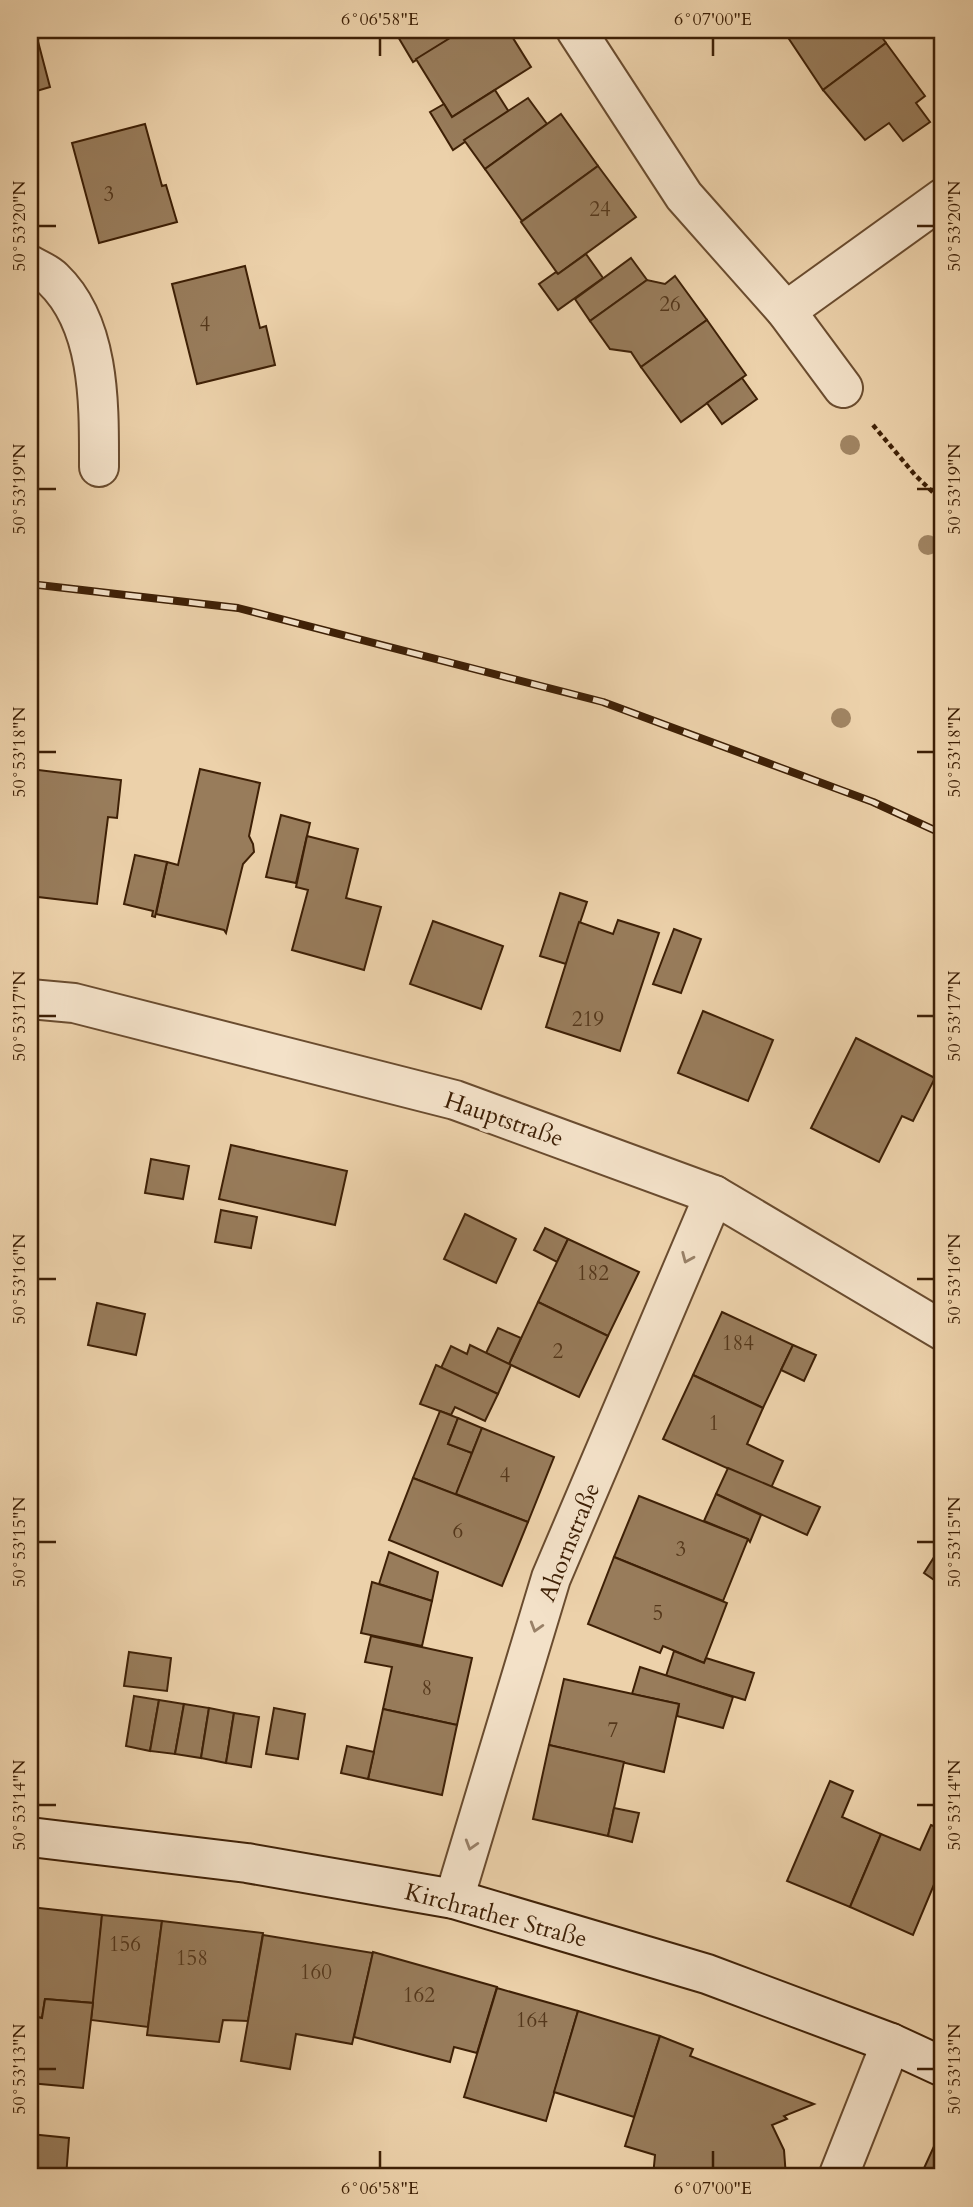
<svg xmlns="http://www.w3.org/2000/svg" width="973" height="2207" font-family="Cardo,serif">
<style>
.building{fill:#987c5b;stroke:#3e2006;stroke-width:2}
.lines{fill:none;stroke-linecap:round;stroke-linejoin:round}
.street-casing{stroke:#6a4c2f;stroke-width:42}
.secondary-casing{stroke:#3e2006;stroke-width:42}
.path{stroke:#3e2006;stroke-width:4.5;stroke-dasharray:5 3.5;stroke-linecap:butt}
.street{stroke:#f3e1c8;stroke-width:38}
.secondary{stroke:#f3e1c8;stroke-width:38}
.rail-casing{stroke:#3e2006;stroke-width:8}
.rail{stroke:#f3e1c8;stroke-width:5;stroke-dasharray:16;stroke-linecap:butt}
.tree{fill:#a08462}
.oneway{stroke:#988067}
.ticks{fill:none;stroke:#3e2006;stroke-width:2.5}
.labels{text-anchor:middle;stroke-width:7;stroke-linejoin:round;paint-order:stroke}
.number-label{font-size:21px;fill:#54371b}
.street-label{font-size:24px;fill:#3e2006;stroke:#f3e1c8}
.neatline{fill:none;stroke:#3e2006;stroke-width:2.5}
.ticks-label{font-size:18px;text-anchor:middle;fill:#3e2006}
</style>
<rect width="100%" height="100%" fill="#ecd1aa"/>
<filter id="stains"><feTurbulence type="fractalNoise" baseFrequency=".00286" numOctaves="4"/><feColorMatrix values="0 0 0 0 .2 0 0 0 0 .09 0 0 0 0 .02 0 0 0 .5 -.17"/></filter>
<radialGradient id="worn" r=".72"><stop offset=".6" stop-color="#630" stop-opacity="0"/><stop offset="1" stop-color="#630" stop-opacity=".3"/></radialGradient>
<g class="building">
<polygon points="30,30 35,30 50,87 30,93"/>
<polygon points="394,30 463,30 413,62"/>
<polygon points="463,30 508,30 531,67 452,117 416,59"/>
<polygon points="795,30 877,30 886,43 823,90 787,36"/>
<polygon points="886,43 925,96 916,103 930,122 903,141 889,123 865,140 823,90"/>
<polygon points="495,90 509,112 453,150 430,112 444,104 452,117"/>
<polygon points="528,98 547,124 485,169 464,140"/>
<polygon points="561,114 598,166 522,221 485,169"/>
<polygon points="145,124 162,186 166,185 177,222 99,243 72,143"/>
<polygon points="598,166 636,217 558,274 521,222"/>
<polygon points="586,254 603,278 558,310 539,284 556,272 558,274"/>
<polygon points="631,258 647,280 590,321 575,299"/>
<polygon points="245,266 260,328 266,326 275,365 197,384 172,284"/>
<polygon points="675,276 707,320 641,367 631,352 610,349 590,321 647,280 665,284"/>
<polygon points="30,318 37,319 33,368 30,368"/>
<polygon points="707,320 746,375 681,422 641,367"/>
<polygon points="742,378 757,399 722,424 707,403"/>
<polygon points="30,769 121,780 117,818 108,817 97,904 30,896 30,839 33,808 30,807"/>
<polygon points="200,769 260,783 249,836 253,844 254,852 243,864 226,933 224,930 156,914 167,862 178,865"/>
<polygon points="281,815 310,823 296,883 266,877"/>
<polygon points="307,836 358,849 346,898 381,907 364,970 292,950 308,890 296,887"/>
<polygon points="135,855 167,862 155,917 152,916 153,911 124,904"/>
<polygon points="560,893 587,902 566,964 540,956"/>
<polygon points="618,920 659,933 620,1051 546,1027 579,922 613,934"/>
<polygon points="433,921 503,946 481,1009 410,984"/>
<polygon points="674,929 701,939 681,993 653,984"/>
<polygon points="703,1011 773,1040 748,1101 678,1073"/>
<polygon points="856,1038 935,1078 913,1121 902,1116 879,1162 811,1128"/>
<polygon points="231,1145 347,1171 335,1225 219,1199"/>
<polygon points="151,1159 189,1166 183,1199 145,1193"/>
<polygon points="221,1210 257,1217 251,1248 215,1242"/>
<polygon points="465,1214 516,1239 496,1283 444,1259"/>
<polygon points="545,1228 568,1239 557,1262 534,1250"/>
<polygon points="568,1239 639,1272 608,1336 538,1302"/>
<polygon points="538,1302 608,1336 579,1397 509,1364"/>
<polygon points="97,1303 145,1314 136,1355 88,1345"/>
<polygon points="722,1312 793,1345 763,1408 693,1375"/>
<polygon points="498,1328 521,1338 509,1364 486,1353"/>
<polygon points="470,1345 511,1365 498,1394 441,1368 451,1346 467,1354"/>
<polygon points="793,1345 816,1355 804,1381 781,1370"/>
<polygon points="436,1365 498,1394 485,1421 455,1407 451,1415 420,1404"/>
<polygon points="693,1375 763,1408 747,1444 783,1461 771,1488 663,1439"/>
<polygon points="440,1411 458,1418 448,1444 472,1453 456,1495 413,1478"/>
<polygon points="458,1418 482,1428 472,1453 448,1444"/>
<polygon points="482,1428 554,1457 528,1522 456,1494"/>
<polygon points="728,1468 820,1507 807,1535 716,1494"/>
<polygon points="413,1478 528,1522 502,1586 389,1540"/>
<polygon points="716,1494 761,1515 750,1542 748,1539 704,1521"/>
<polygon points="639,1496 748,1539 723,1601 614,1557"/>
<polygon points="943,1543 943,1586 924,1573"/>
<polygon points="389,1552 438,1572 432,1601 379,1584"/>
<polygon points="614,1557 727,1603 704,1663 663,1646 660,1653 588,1624"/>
<polygon points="372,1582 432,1601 422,1646 361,1633"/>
<polygon points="371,1636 472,1658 457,1725 383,1709 392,1667 365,1662"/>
<polygon points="674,1651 704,1663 706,1658 754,1673 745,1700 666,1676"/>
<polygon points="129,1652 171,1658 167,1691 124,1686"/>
<polygon points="640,1667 733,1697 723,1728 677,1716 679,1704 632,1694"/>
<polygon points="564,1679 679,1704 664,1772 549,1745"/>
<polygon points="134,1696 159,1700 150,1751 126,1746"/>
<polygon points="159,1700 184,1704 175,1754 150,1751"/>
<polygon points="184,1704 209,1708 201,1758 175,1754"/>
<polygon points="209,1708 234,1713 226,1763 201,1758"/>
<polygon points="274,1708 305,1714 298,1759 266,1754"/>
<polygon points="383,1709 457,1725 442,1795 368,1779"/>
<polygon points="234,1713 259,1717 251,1767 226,1763"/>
<polygon points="549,1745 624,1762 608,1836 533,1819"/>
<polygon points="347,1746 374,1752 368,1779 341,1773"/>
<polygon points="830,1781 853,1791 842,1817 881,1834 850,1907 787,1881"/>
<polygon points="614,1808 639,1813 632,1842 608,1836"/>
<polygon points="931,1825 943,1830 943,1863 913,1935 850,1907 881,1834 920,1850"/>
<polygon points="30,1907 102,1915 94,2003 45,1999 42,2018 30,2016"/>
<polygon points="102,1915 162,1921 148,2027 91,2020"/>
<polygon points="162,1921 263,1933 248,2021 223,2020 219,2042 147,2035"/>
<polygon points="263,1935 373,1953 352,2044 296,2034 290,2069 241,2061"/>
<polygon points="373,1952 497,1987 477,2053 454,2047 450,2062 354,2037"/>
<polygon points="497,1988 578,2011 546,2121 464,2097"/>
<polygon points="45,1999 93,2003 83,2088 30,2083 37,2017 42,2018"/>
<polygon points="578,2011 660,2036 634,2117 554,2092"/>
<polygon points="660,2036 693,2049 690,2056 814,2104 784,2116 787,2119 772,2125 784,2150 786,2177 653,2177 655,2155 625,2146"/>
<polygon points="30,2134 69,2138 66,2177 30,2177"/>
<polygon points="935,2144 943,2148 943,2177 920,2177"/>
</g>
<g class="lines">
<defs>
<g id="street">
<polyline points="576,30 684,196 786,311 843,388"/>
<path d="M30,265c7,4 17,8 23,14 48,46 46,127 46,188"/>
<polyline points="786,311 943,198"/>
<polyline points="30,999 74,1003 455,1100 714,1195 943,1331"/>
<polyline points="454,1899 551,1578 714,1195"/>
<polyline points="838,2177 891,2043"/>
</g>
<polyline id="secondary" points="30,1837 247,1863 454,1899 707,1974 891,2043 943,2067"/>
</defs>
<use href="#street" class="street-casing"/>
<use href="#secondary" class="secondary-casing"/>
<polyline class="path" points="873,425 915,475 943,502"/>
<use href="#street" class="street"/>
<use href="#secondary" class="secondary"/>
<defs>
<polyline id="rail" points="30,584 238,608 603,702 873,802 943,834"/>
</defs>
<use href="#rail" class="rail-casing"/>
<use href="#rail" class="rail"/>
</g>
<g class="tree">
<circle cx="850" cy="445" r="10"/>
<circle cx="928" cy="545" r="10"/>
<circle cx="841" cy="718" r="10"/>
</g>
<defs><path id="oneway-chevron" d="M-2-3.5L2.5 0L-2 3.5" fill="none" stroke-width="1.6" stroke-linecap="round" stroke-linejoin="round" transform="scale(1.75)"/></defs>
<g class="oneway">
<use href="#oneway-chevron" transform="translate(687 1258) rotate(113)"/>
<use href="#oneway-chevron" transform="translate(536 1627) rotate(107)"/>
<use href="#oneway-chevron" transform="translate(471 1845) rotate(107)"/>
</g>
<path class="ticks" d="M380,38v18M713,38v18M38,226h18M917,226h17M38,489h18M917,489h17M38,752h18M917,752h17M38,1016h18M917,1016h17M38,1279h18M917,1279h17M38,1542h18M917,1542h17M38,1805h18M917,1805h17M38,2069h18M917,2069h17M380,2151v17M713,2151v17"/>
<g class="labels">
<g class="number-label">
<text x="109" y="201">3</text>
<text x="600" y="216">24</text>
<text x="670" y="311">26</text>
<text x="205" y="331">4</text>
<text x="588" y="1026">219</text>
<text x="593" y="1280">182</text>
<text x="738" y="1350">184</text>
<text x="558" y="1358">2</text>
<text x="714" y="1430">1</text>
<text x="505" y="1482">4</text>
<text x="458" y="1538">6</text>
<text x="681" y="1556">3</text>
<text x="658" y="1620">5</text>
<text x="427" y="1695">8</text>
<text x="613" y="1737">7</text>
<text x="125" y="1951">156</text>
<text x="192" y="1965">158</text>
<text x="316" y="1979">160</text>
<text x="419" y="2002">162</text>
<text x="532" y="2027">164</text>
</g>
<g class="street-label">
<text transform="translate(504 1119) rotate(19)" y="8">Hauptstraße</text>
<text transform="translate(569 1542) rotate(-68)" y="8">Ahornstraße</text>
<text transform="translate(496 1915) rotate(15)" y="8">Kirchrather Straße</text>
</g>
</g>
<rect width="973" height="2207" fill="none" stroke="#ecd1aa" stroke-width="77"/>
<rect x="38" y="38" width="896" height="2130" class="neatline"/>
<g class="ticks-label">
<text x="380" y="25">6°06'58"E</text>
<text x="713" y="25">6°07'00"E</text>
<text transform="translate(19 226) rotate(-90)" y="6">50°53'20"N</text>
<text transform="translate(954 226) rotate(-90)" y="6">50°53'20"N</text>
<text transform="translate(19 489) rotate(-90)" y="6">50°53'19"N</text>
<text transform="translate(954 489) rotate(-90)" y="6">50°53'19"N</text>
<text transform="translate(19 752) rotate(-90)" y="6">50°53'18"N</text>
<text transform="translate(954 752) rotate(-90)" y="6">50°53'18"N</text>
<text transform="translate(19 1016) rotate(-90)" y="6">50°53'17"N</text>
<text transform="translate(954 1016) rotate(-90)" y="6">50°53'17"N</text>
<text transform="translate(19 1279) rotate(-90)" y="6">50°53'16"N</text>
<text transform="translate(954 1279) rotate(-90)" y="6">50°53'16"N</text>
<text transform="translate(19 1542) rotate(-90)" y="6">50°53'15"N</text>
<text transform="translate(954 1542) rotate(-90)" y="6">50°53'15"N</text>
<text transform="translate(19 1805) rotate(-90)" y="6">50°53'14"N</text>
<text transform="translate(954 1805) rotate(-90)" y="6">50°53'14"N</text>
<text transform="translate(19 2069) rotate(-90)" y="6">50°53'13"N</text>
<text transform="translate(954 2069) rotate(-90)" y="6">50°53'13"N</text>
<text x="380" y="2194">6°06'58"E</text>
<text x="713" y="2194">6°07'00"E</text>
</g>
<rect width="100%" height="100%" filter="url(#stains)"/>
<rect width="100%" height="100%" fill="url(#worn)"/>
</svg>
